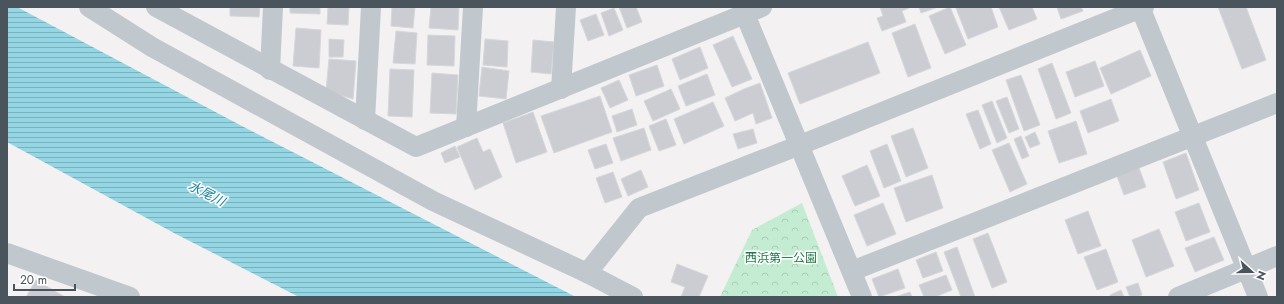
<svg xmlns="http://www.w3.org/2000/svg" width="1284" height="304" font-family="Jost,'Noto Sans JP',sans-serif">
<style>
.park{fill:url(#park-crowns)}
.water{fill:url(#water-rules)}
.building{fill:#cbcdd2;stroke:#d5d7db}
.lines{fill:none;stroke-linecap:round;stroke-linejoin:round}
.minor{stroke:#c0c8ce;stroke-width:20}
.labels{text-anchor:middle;stroke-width:3;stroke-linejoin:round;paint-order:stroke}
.park-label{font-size:12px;fill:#20784a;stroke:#fff}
.water-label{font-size:13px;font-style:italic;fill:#1a8199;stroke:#fff}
</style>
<defs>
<pattern id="park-crowns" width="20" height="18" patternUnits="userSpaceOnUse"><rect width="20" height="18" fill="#c4ecd2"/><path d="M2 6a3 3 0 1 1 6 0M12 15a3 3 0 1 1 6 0" fill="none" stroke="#aaccb7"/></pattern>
<pattern id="water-rules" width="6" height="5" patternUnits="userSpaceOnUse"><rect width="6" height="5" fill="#95d6e4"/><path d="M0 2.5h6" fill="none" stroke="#7cb0bc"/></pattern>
</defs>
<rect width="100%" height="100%" fill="#f3f1f1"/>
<polygon class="park" points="802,203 838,297 720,297 752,230"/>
<polygon class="water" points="7,7 17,7 240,125 576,297 299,297 174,233 7,142"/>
<g class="building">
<polygon points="230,7 260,7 259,17 230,16"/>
<polygon points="290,7 320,7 320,14 290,13"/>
<polygon points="328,7 349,7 348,25 327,24"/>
<polygon points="392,7 415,7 413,28 391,26"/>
<polygon points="431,7 459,7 458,30 429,28"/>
<polygon points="619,7 636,7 642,22 627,28"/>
<polygon points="880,7 909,7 909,8 902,11 906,22 882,31 877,18 883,16"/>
<polygon points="919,7 938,7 921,13"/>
<polygon points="950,7 966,45 945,54 929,16"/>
<polygon points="959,7 991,7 998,27 968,39 956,8"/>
<polygon points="999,7 1032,7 1037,19 1009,30"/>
<polygon points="1057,7 1081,7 1083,11 1061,19"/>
<polygon points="1218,7 1246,7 1266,60 1242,69"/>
<polygon points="614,8 623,30 609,36 601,13"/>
<polygon points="596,14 604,35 588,41 580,20"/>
<polygon points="915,24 931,68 908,77 892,33"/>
<polygon points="296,28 321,30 319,68 293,66"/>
<polygon points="396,31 417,33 415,64 393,63"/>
<polygon points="428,35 455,36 454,66 427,65"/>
<polygon points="733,36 752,79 732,87 713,45"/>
<polygon points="329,39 344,40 343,57 329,57"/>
<polygon points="485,39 508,41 507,67 483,65"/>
<polygon points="533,40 554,42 551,74 531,72"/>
<polygon points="868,42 880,73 800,104 788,73"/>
<polygon points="700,47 708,68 680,80 672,59"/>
<polygon points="1140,50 1151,76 1111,94 1100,68"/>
<polygon points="329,59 356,61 353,99 326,91"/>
<polygon points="1095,61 1104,86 1075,97 1066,72"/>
<polygon points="1052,63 1071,113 1056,119 1038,69"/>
<polygon points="657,65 664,86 636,96 629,75"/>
<polygon points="482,67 509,71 506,99 479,96"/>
<polygon points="390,69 414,70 412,117 388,116"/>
<polygon points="432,73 458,75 456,114 430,113"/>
<polygon points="707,74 715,95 686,106 678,86"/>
<polygon points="1021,75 1040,125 1024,131 1006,80"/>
<polygon points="619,80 628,100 610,108 601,88"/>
<polygon points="760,83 772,118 756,124 753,113 735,121 725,98 744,89"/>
<polygon points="671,89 680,109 653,121 644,101"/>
<polygon points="600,96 612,132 554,153 541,116"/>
<polygon points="1007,97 1019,129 1009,133 996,101"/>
<polygon points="1111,99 1119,121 1088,133 1080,111"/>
<polygon points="992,101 1007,138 997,143 982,105"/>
<polygon points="713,102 724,126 684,144 674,119"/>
<polygon points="632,109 637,125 617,132 612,116"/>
<polygon points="978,110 991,144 980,149 966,114"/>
<polygon points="533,112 547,152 516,163 503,123"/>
<polygon points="666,119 676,145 659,151 649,126"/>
<polygon points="1076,121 1087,154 1059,163 1048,131"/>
<polygon points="644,128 651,150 621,161 613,138"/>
<polygon points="913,128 928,168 906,177 891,136"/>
<polygon points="753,129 757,143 738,149 733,134"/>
<polygon points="1035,132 1040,144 1030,148 1025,137"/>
<polygon points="1021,136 1029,156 1022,159 1014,139"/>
<polygon points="477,138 483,152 490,149 502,177 475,190 457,147"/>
<polygon points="1009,143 1027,184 1010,192 992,150"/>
<polygon points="606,144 613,163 595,169 588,150"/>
<polygon points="887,144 901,181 884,188 870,151"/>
<polygon points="455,146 460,157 445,163 441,153"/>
<polygon points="1186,153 1199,190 1176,199 1163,162"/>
<polygon points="867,165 880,196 855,206 842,176"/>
<polygon points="1139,168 1146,187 1124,195 1117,176"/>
<polygon points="641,170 648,187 628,196 621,179"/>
<polygon points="613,172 622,197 605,203 596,178"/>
<polygon points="932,175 943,208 906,222 894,188"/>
<polygon points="883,203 896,234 867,246 854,215"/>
<polygon points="1199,203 1210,232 1186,241 1175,212"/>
<polygon points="1088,211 1101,246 1078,254 1065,220"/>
<polygon points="1159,229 1174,266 1146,277 1132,240"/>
<polygon points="988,233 1007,282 992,288 973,239"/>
<polygon points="1214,237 1224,260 1195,272 1185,248"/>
<polygon points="957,247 975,297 961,297 944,252"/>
<polygon points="1106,249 1118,282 1097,290 1084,257"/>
<polygon points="936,252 943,271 923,278 916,260"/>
<polygon points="677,264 708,276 699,297 681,297 685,287 671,282"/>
<polygon points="898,269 905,288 879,297 872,279"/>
<polygon points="946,275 952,290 935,297 924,297 919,285"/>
<polygon points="36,280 65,297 26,297"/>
<polygon points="1138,283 1142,295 1137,297 1130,297 1126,287"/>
<polygon points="1121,290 1124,297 1111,297 1110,295"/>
<polygon points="910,292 912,297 895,297"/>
</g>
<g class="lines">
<g class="minor">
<polyline points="89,7 152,47 433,201 587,273 633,297"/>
<polyline points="156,7 416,147 762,7"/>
<polyline points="742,7 862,297"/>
<polyline points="1140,7 1258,297"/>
<polyline points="270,70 273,7"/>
<polyline points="561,89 566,7"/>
<polyline points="365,120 371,7"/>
<polyline points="466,127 473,7"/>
<polyline points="7,253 130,297"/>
<polyline points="852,271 1277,103"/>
<polyline points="587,273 639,208 800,145 1144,7"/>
<polyline points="1178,297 1277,256"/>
</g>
</g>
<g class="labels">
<g class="park-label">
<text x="781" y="262">西浜第一公園</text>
</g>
<g class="water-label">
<text transform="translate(207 193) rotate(27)" y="5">水尾川</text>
</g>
</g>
<rect width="1284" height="304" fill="none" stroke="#4a545c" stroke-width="16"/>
<g transform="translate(1252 272) rotate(111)" stroke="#ffffff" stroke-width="3" paint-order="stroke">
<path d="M0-3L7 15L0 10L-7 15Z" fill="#4a545c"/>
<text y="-6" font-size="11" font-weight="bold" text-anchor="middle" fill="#4a545c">N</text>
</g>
<path d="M14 284v6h61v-6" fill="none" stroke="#4a545c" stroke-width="2"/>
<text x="20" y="284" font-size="12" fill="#4a545c" stroke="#ffffff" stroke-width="3" paint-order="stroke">20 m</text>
</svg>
